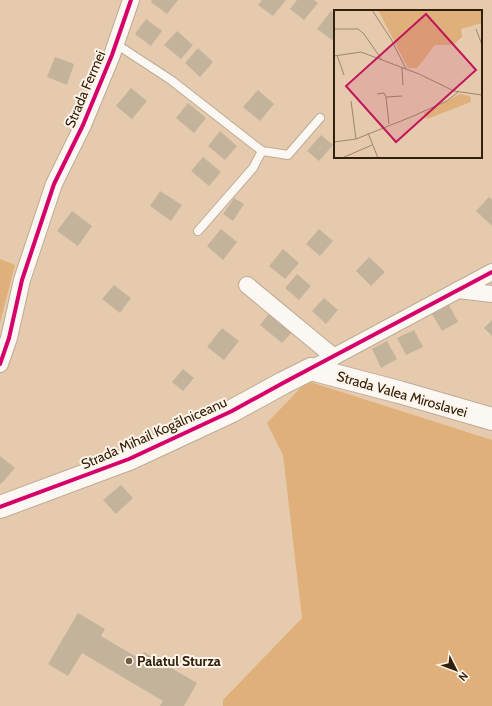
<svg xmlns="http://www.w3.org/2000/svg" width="492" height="706" font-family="Cabin,sans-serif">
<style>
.green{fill:#e0b07b}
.building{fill:#c4b39b}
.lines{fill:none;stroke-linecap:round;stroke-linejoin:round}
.lane-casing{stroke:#bfaa94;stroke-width:10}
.street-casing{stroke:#bfaa94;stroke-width:18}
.secondary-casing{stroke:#bfaa94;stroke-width:24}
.lane{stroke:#fbf7f3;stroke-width:8}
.street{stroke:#fbf7f3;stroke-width:16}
.secondary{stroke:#fbf7f3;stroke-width:22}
.cycleway-casing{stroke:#fef4ea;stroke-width:6}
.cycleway{stroke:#d6006c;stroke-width:4}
.poi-dot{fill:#715c44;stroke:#fef4ea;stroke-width:1.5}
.labels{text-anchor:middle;stroke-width:4;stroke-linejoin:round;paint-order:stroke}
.street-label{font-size:14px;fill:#32200b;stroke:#fef4ea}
.poi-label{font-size:14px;font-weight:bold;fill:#32200b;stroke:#fef4ea;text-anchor:start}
.inset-road{fill:none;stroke:#9d866d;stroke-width:1}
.view{fill:#c2185b;fill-opacity:0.15;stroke:#c2185b;stroke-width:2}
.inset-edge{fill:none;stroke:#32200b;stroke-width:2}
</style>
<rect width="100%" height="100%" fill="#e5caae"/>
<g class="green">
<polygon points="0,259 15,265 0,323"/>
<polygon points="307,381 492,440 492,706 223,706 223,700 302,618 283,455 267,423"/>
</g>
<g class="building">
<polygon points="152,0 178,0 167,14 151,2"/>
<polygon points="262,0 286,0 273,16 258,5"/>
<polygon points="297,0 314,0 318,3 304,20 290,9"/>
<polygon points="331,11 335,14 335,36 332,40 317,29"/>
<polygon points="146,19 162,31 151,46 135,34"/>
<polygon points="177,31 193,45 181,59 164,45"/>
<polygon points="198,48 213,62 200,77 185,63"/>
<polygon points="55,57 74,64 67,85 47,77"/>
<polygon points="131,88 147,101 132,119 116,106"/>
<polygon points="258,90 274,104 260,121 243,107"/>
<polygon points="188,103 206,118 194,133 176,118"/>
<polygon points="220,131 237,146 225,160 208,146"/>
<polygon points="321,135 333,145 319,161 307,151"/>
<polygon points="203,157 221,172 209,186 191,171"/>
<polygon points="160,191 182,205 171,221 150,206"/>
<polygon points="489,197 492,200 492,226 476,211"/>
<polygon points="234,198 244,204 233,221 223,214"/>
<polygon points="72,211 92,226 78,246 57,231"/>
<polygon points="221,229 237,242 223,260 207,246"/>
<polygon points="319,229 333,241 320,256 306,244"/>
<polygon points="283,249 299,263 285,279 269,266"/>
<polygon points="369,257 385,272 371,286 356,271"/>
<polygon points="297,274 311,286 299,300 285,288"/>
<polygon points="114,285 131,298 120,313 102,299"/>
<polygon points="324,298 338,310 326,324 312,311"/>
<polygon points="449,305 458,322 442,331 432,314"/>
<polygon points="271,311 294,330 282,343 260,325"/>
<polygon points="492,320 492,336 484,328"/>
<polygon points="222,328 239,341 224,360 207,347"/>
<polygon points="414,330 423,347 406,355 397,338"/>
<polygon points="387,341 397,359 381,368 372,349"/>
<polygon points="183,369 194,378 183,391 172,382"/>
<polygon points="0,456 15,468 1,484 0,483"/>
<polygon points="121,485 133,498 116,514 103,500"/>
<polygon points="78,613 105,629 101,636 140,659 144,652 197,683 184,706 160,706 163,701 82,653 68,676 48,664"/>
</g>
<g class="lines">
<defs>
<g id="lane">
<polyline points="116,44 171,80 262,151 288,155 320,118"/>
<polyline points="198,231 253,168 262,151"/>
</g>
<g id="street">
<polyline points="247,285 334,357"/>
<polyline points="458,290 492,294"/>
<polyline points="0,364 9,338 22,280 54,184 83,125 112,55 131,0"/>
<polyline points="311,369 492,272"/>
</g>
<polyline id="secondary" points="0,507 129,459 232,411 283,383 311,369 399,392 492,419"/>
</defs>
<use href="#lane" class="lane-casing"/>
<use href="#street" class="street-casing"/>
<use href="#secondary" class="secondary-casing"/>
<use href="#lane" class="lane"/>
<use href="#street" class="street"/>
<use href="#secondary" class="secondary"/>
<defs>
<g id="cycleway">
<polyline points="0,364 9,338 22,280 54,184 83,125 112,55 131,0"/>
<polyline points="0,507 129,459 232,411 283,383 492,272"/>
</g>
</defs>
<use href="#cycleway" class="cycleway-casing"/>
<use href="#cycleway" class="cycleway"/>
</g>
<circle class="poi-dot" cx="129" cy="661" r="4"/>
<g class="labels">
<g class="street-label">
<text transform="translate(85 89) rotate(-67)" y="5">Strada Fermei</text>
<text transform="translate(402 394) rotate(16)" y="5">Strada Valea Miroslavei</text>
<text transform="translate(154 433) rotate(-24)" y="5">Strada Mihail Kogălniceanu</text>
</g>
<g class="poi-label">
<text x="137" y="666">Palatul Sturza</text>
</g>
</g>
<g transform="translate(334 10)">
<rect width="148" height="148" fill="#e5caae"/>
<path d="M44,0h104v13l-21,6 1,8 -9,8h-18l-18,23h-9zM126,84l10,2 1,6 -44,17 -3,-6z" fill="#e0b07b"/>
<path class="inset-road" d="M38,0l19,29 15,30M0,19h24l6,5 18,26M142,19l6,16M3,45l7,20M0,46l27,-4 58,22 35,17 28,4M68,58l1,17M43,84l7,-1 2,4 3,27M52,87l16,-1M17,91l5,38M34,123l10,25M0,132l22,-3 55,-22 36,-16 11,-9M8,148l30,-13"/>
<path class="view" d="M92,4l50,56 -80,72 -50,-56z"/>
<rect width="148" height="148" class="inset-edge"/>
</g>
<g transform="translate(456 670) rotate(132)" stroke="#fef4ea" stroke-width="3" paint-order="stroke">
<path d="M0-3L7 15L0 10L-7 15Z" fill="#32200b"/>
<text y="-6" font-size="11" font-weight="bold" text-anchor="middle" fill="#32200b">N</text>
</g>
</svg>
